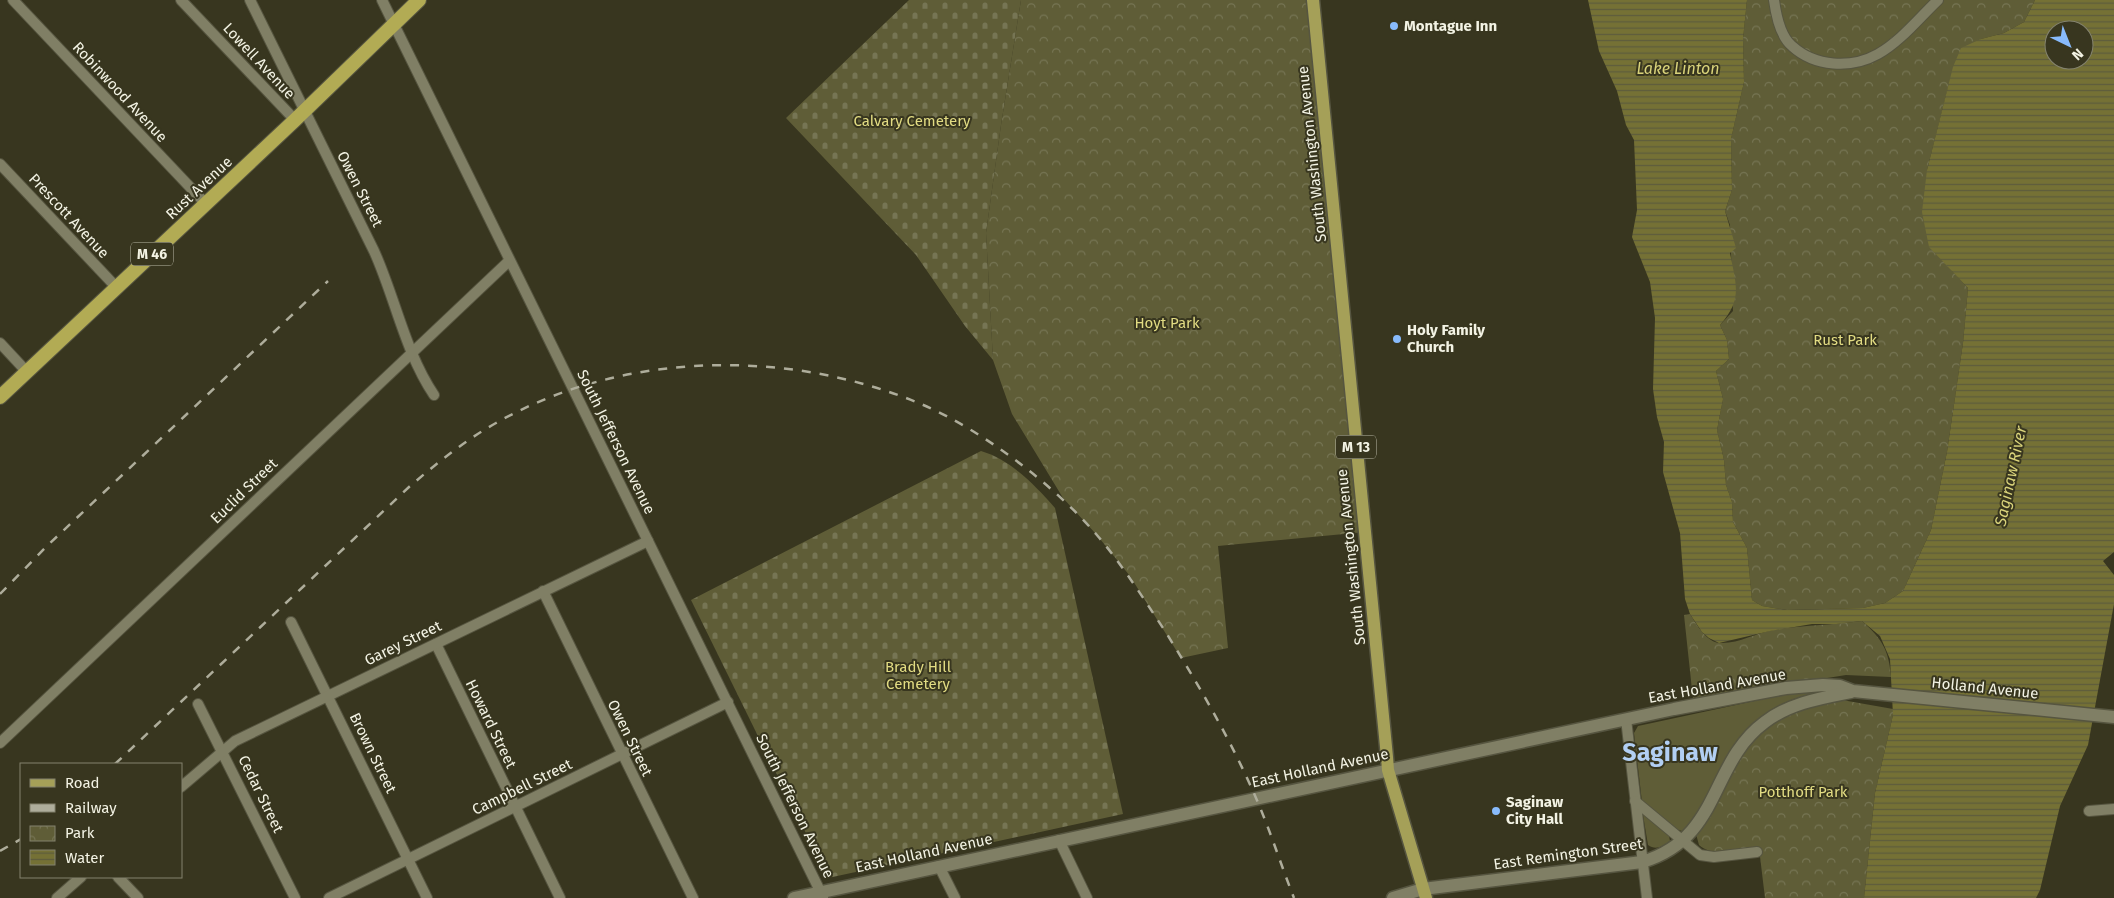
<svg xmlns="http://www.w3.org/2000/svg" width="2114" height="898" font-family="'Fira Sans',sans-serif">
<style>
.grass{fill:#5f5d37}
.cemetery{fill:url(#cemetery-stones)}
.park{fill:url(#park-crowns)}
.water{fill:url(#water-rules);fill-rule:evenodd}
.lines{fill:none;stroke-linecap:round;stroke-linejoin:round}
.minor-casing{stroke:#565540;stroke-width:12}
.secondary-casing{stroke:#565540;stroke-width:15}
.primary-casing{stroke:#565540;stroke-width:15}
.trunk-casing{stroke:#565540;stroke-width:16}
.minor{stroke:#807f65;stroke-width:10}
.secondary{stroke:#807f65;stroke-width:12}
.primary{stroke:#a5a058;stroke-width:12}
.trunk{stroke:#b2ab54;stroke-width:14}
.rail{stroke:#aead9b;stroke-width:2.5;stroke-dasharray:9 9;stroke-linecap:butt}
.poi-dot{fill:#88bbfc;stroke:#38361f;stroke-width:2}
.labels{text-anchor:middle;stroke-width:4;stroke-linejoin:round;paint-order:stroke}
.shield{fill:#38361f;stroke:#bbbaa9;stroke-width:1}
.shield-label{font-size:14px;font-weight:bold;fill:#f3f3e4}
.poi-label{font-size:15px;font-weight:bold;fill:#f3f3e4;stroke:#38361f;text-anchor:start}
.street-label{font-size:15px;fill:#f3f3e4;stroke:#38361f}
.park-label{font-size:15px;fill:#e2dc83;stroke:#38361f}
.water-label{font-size:16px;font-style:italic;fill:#dad47b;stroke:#38361f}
.town-label{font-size:25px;font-weight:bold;fill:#b2cff3;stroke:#38361f}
</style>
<defs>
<pattern id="cemetery-stones" width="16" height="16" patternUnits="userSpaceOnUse" patternTransform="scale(1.25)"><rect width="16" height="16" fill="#5f5d37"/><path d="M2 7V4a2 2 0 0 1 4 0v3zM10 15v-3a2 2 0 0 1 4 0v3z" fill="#767554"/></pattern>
<pattern id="park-crowns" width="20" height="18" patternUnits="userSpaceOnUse" patternTransform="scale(1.25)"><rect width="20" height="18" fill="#5f5d37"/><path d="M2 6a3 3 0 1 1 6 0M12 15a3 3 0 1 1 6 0" fill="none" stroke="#767554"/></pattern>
<pattern id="water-rules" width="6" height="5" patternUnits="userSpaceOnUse" patternTransform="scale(1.25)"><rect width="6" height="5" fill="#757135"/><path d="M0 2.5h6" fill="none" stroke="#5d5b3d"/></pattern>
</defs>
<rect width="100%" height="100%" fill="#38361f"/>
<g class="grass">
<path d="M1824,691c-67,13 -81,40 -111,96 -9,15 -17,32 -31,44l-7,-2 -33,-27 -8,-69 4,-7 144,-31z"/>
<path d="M1644,814l25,22 1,5c-7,5 -14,10 -22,4l-5,-30z"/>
</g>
<g class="cemetery">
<polygon points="909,0 1021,0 1001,125 986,233 993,360 965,326 916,255 786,118"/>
<path d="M981,451c30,9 54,34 74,57l68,306 -295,64 -137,-278z"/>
</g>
<g class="park">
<polygon points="1021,0 1313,0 1365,532 1218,546 1228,648 1181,658 1130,576 1096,534 1063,498 1012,414 993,360 986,233 1001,125"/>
<polygon points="1747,0 2035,0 2024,22 2004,33 1981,39 1948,88 1927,170 1929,246 1968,288 1963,343 1947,452 1931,530 1903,591 1885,603 1863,608 1787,610 1762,606 1752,600 1747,548 1733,522 1732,502 1726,485 1724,460 1717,430 1723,399 1716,371 1729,359 1727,340 1720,325 1733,311 1730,225 1725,211 1732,190 1731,139 1744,82 1743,39"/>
<path d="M1690,614c7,11 16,28 30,29 18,1 36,-10 53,-13 30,-5 59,-5 89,-9 20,18 27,29 29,56l-45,-2 -153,24 -9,-84z"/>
<path d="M1829,700h13l51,9v6l-18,78 -11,105h-99l-6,-50c-17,1 -47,10 -60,-3l-3,-11c28,-37 43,-99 89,-119 14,-6 30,-10 44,-15z"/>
</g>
<path class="water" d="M1588,0h159l-4,39 1,43 -13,57 1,51 -7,21 11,37 -6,5c6,32 13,46 -10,72l7,15 2,19 -13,12 7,28 -6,31 7,30 2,25 6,17 1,20 14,26 5,52 10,6 25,4 76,-2 22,-5 18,-12 28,-61 16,-78 16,-109 5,-55 -39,-41 -7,-35 5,-42 26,-103 8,-19 20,-9 23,-6 20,-11 11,-22h79v552l-11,9 11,14v29l-26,141 -28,61 -20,84 -4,8h-172l11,-105 18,-78 -3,-56 -10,-23 -18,-15 -26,3h-24l-42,7 -51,12 -10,-5 -7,-6 -12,-18 -5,-15 -5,-66 -17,-61 1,-30 -7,-25 -4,-28 2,-71 -5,-36 -18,-45 5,-27 -3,-70 -8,-15 -9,-34 -18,-40zM2054,30h30v30h-30z"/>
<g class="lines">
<defs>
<g id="minor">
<polyline points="13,0 206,204"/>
<polyline points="181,0 295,120"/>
<path d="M250,0l124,251c21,46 31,101 60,144"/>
<polyline points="382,0 823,897"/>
<path d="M1774,0c2,15 6,36 18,46 23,21 59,23 86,8 23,-13 41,-36 60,-54"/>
<polyline points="0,164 117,288"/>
<polyline points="0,343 27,372"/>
<polyline points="543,591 693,898"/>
<polyline points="291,622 427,898"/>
<polyline points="436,644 560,898"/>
<polyline points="198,704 295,898"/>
<polyline points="1626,719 1647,898"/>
<polyline points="0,743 509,261"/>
<polyline points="181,787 235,741 648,541"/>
<polyline points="1635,801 1700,855 1714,857 1757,852"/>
<polyline points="2089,811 2114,809"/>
<polyline points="1059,840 1087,898"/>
<polyline points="939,866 955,898"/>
<polyline points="118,877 138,898"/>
<polyline points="57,898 81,877"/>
<polyline points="329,898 728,702"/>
</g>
<g id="secondary">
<polyline points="794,898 1674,709 1786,688 1823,685 1840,686 1853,691 2114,717"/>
<path d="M1393,898l30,-9 219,-27c80,-24 67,-99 123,-140 25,-19 56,-24 86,-30"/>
</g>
<polyline id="primary" points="1313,0 1387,757 1388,770 1426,898"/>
<polyline id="trunk" points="0,397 295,120 419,0"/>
</defs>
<use href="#minor" class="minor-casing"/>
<use href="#secondary" class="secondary-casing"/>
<use href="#primary" class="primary-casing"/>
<use href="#trunk" class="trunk-casing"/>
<use href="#minor" class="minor"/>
<use href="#secondary" class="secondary"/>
<use href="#primary" class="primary"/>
<use href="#trunk" class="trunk"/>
<g class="rail">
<polyline points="0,594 48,545 328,281"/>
<path d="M115,764l294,-277c28,-24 55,-46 87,-64 126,-72 292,-75 425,-19 61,26 132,80 175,130 26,30 47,64 69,97 33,53 66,109 91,167 14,32 25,67 38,100"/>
<polyline points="0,851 21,839"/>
</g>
</g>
<g class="poi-dot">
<circle cx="1394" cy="26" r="5"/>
<circle cx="1397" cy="339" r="5"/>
<circle cx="1496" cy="811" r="5"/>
</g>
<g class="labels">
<g class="shield">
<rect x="131" y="242.5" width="42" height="23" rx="4"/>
<rect x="1336" y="435.5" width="40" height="23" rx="4"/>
</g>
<g class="shield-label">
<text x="152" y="259">M 46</text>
<text x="1356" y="452">M 13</text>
</g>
<g class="poi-label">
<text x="1404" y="31">Montague Inn</text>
<text x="1407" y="335">Holy Family<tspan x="1407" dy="17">Church</tspan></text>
<text x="1506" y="807">Saginaw<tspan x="1506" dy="17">City Hall</tspan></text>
</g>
<g class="street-label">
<text transform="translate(259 61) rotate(47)" y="5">Lowell Avenue</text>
<text transform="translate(120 92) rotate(47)" y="5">Robinwood Avenue</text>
<text transform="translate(1312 154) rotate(-96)" y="5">South Washington Avenue</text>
<text transform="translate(199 188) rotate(-43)" y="5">Rust Avenue</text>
<text transform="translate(360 189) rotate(63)" y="5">Owen Street</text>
<text transform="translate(69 216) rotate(47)" y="5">Prescott Avenue</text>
<text transform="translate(616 442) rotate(64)" y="5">South Jefferson Avenue</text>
<text transform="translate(244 491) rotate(-44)" y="5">Euclid Street</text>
<text transform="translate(1351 557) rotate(-96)" y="5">South Washington Avenue</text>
<text transform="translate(403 643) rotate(-26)" y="5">Garey Street</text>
<text transform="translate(1717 686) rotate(-10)" y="5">East Holland Avenue</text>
<text transform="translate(1985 688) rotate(6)" y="5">Holland Avenue</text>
<text transform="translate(491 724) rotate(64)" y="5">Howard Street</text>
<text transform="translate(630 738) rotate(64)" y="5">Owen Street</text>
<text transform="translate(373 753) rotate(64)" y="5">Brown Street</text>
<text transform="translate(1320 768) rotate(-12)" y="5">East Holland Avenue</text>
<text transform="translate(522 787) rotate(-26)" y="5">Campbell Street</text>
<text transform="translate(261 794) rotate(64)" y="5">Cedar Street</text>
<text transform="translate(795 806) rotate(64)" y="5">South Jefferson Avenue</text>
<text transform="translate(924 853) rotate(-12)" y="5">East Holland Avenue</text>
<text transform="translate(1568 854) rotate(-8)" y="5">East Remington Street</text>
</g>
<g class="park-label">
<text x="912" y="126">Calvary Cemetery</text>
<text x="1167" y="328">Hoyt Park</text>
<text x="1845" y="345">Rust Park</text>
<text x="918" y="672">Brady Hill<tspan x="918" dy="17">Cemetery</tspan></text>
<text x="1803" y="797">Potthoff Park</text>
</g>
<g class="water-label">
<text x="1678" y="74">Lake Linton</text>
<text transform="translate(2010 476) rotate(-78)" y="6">Saginaw River</text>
</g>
<g class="town-label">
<text x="1670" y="761">Saginaw</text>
</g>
</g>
<rect x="20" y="763" width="162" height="115" fill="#38361f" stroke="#83826e"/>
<rect x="30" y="779" width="25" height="8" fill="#a5a058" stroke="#83826e"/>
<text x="65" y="788" font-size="15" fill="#f3f3e4">Road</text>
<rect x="30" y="804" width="25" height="8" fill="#aead9b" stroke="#83826e"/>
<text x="65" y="813" font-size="15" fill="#f3f3e4">Railway</text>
<rect x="30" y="826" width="25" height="15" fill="url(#park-crowns)" stroke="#83826e"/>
<text x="65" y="838" font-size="15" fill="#f3f3e4">Park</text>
<rect x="30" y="850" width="25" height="15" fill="url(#water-rules)" stroke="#83826e"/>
<text x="65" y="863" font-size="15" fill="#f3f3e4">Water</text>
<g transform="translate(2069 45) rotate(137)"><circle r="24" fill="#38361f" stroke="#83826e"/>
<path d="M0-4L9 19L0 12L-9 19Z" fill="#88bbfc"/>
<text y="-8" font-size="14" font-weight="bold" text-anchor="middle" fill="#f3f3e4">N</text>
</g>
</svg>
